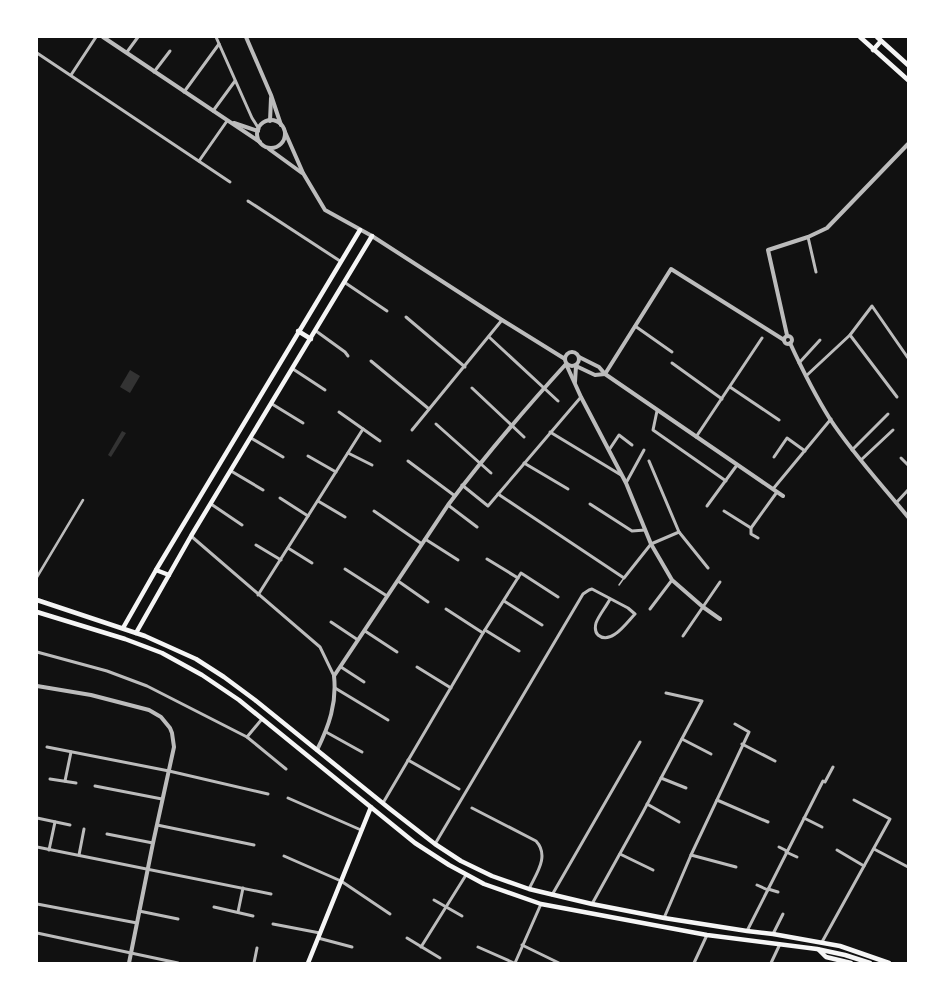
<svg xmlns="http://www.w3.org/2000/svg" width="945" height="1000" font-family="Helvetica,sans-serif">
<style>
.water{fill:#333}
.lines{fill:none;stroke-linecap:round;stroke-linejoin:round}
.service{stroke:#bcbcbc;stroke-width:1.5}
.pedestrian{stroke:#bcbcbc;stroke-width:2.5}
.minor{stroke:#bcbcbc;stroke-width:3}
.tertiary{stroke:#bcbcbc;stroke-width:4}
.secondary{stroke:#f5f5f5;stroke-width:4.5}
</style>
<rect width="100%" height="100%" fill="#111"/>
<g class="water">
<polygon points="130,370 140,376 130,393 120,387"/>
<polygon points="122,431 126,433 111,457 108,455"/>
</g>
<g class="lines">
<polyline class="service" points="619,585 624,578"/>
<polyline class="pedestrian" points="37,577 83,500"/>
<g class="minor">
<polyline points="216,37 252,118 259,129"/>
<polyline points="127,52 138,37"/>
<polyline points="37,53 230,182"/>
<polyline points="154,72 170,51"/>
<polyline points="71,75 96,37"/>
<polyline points="184,92 219,44"/>
<polyline points="213,111 235,81"/>
<polyline points="199,161 227,121"/>
<polyline points="248,201 340,261"/>
<polyline points="808,237 816,272"/>
<polyline points="344,282 387,311"/>
<polyline points="406,317 465,367"/>
<polyline points="635,326 672,352"/>
<polyline points="316,331 345,352 348,356"/>
<polyline points="850,335 897,397"/>
<polyline points="489,337 558,401"/>
<polyline points="371,361 429,409"/>
<polyline points="672,363 722,399"/>
<polyline points="799,363 820,340"/>
<polyline points="293,369 325,390"/>
<polyline points="806,376 850,335 872,306 908,358"/>
<polyline points="730,387 779,420"/>
<polyline points="472,388 524,437"/>
<polyline points="272,404 303,423"/>
<polyline points="657,411 653,430 726,481"/>
<polyline points="339,412 380,441"/>
<polyline points="436,424 491,473"/>
<polyline points="412,430 502,320"/>
<polyline points="550,432 621,475"/>
<polyline points="696,437 762,338"/>
<polyline points="251,438 283,457"/>
<polyline points="609,450 619,435 632,445"/>
<polyline points="852,450 888,414"/>
<polyline points="348,453 372,465"/>
<polyline points="308,456 336,472"/>
<polyline points="774,457 787,438 805,451"/>
<polyline points="901,458 908,465"/>
<polyline points="861,460 893,430"/>
<polyline points="408,461 455,496"/>
<polyline points="649,461 679,532 708,568"/>
<polyline points="524,463 568,489"/>
<polyline points="231,471 263,490"/>
<polyline points="626,483 644,450"/>
<polyline points="462,485 488,506 581,397"/>
<polyline points="773,489 831,419"/>
<polyline points="498,494 624,578 651,544 679,532"/>
<polyline points="280,498 308,516"/>
<polyline points="318,501 345,517"/>
<polyline points="896,503 908,490"/>
<polyline points="211,504 242,525"/>
<polyline points="590,504 632,531 645,530"/>
<polyline points="448,505 477,527"/>
<polyline points="707,506 737,465"/>
<polyline points="374,511 422,544"/>
<polyline points="724,511 751,528"/>
<polyline points="191,536 320,647 334,676"/>
<polyline points="758,538 751,534 751,528 777,492"/>
<polyline points="425,539 458,560"/>
<polyline points="256,545 281,560"/>
<polyline points="288,548 312,563"/>
<polyline points="487,559 518,578"/>
<polyline points="345,569 387,596"/>
<polyline points="398,581 428,602"/>
<polyline points="258,595 363,429"/>
<polyline points="504,601 542,625"/>
<polyline points="446,609 483,633"/>
<polyline points="650,609 672,580"/>
<polyline points="331,622 358,640"/>
<polyline points="485,630 519,651"/>
<polyline points="365,631 397,652"/>
<polyline points="683,636 720,582"/>
<polyline points="37,652 107,671 147,686 247,737 286,769"/>
<polyline points="341,667 364,682"/>
<polyline points="417,667 451,688"/>
<polyline points="335,688 388,720"/>
<polyline points="326,732 362,752"/>
<polyline points="247,737 262,719"/>
<polyline points="682,739 711,754"/>
<polyline points="742,744 775,761"/>
<polyline points="47,747 169,771 268,794"/>
<polyline points="408,760 459,789"/>
<polyline points="661,778 686,788"/>
<polyline points="50,779 76,783"/>
<polyline points="65,781 71,752"/>
<polyline points="95,786 162,799"/>
<polyline points="288,798 361,830"/>
<polyline points="717,800 768,822"/>
<polyline points="383,803 483,633 521,573 558,597"/>
<polyline points="647,804 679,822"/>
<path d="M472,808l64,33c14,15 0,33 -7,48"/>
<polyline points="37,818 70,825"/>
<polyline points="804,818 822,827"/>
<polyline points="157,825 254,845"/>
<polyline points="107,834 153,843"/>
<path d="M435,844l148,-250 6,-4 3,-1 36,19 7,6c-8,8 -24,32 -37,21 -3,-3 -3,-8 -2,-12 3,-8 10,-16 14,-24"/>
<polyline points="37,847 271,894"/>
<polyline points="779,847 787,851"/>
<polyline points="874,849 908,867"/>
<polyline points="49,850 55,822"/>
<polyline points="837,850 864,866"/>
<polyline points="786,852 797,857"/>
<polyline points="620,854 653,870"/>
<polyline points="79,855 84,829"/>
<polyline points="691,855 736,867"/>
<polyline points="284,856 341,881 390,914"/>
<polyline points="757,885 768,890"/>
<polyline points="768,889 778,892"/>
<polyline points="552,895 640,742"/>
<polyline points="434,900 462,916"/>
<polyline points="37,904 137,923"/>
<polyline points="592,904 643,812 702,701 666,693"/>
<polyline points="214,907 253,916"/>
<polyline points="139,911 178,919"/>
<polyline points="238,912 243,888"/>
<polyline points="664,918 691,855 749,732 735,724"/>
<polyline points="273,924 320,933"/>
<polyline points="747,931 823,781 825,782 833,767"/>
<polyline points="37,933 178,963"/>
<polyline points="773,934 783,914"/>
<polyline points="318,938 352,947"/>
<polyline points="407,938 440,958"/>
<polyline points="822,942 890,819 854,800"/>
<polyline points="522,945 559,963"/>
<polyline points="421,947 466,875"/>
<polyline points="478,947 514,963"/>
<polyline points="254,963 257,948"/>
<polyline points="515,963 541,904"/>
<polyline points="694,963 707,935"/>
<polyline points="771,963 780,944"/>
</g>
<g class="tertiary">
<polyline points="103,37 260,142"/>
<polyline points="246,37 271,95 281,125"/>
<circle cx="271" cy="134" r="14"/>
<polyline points="270,121 271,98"/>
<polyline points="234,123 258,131"/>
<polyline points="285,132 303,173 325,210 372,236 502,320 565,359"/>
<polyline points="269,149 302,173"/>
<polyline points="787,335 768,250 808,237 827,228 908,144"/>
<circle cx="788" cy="340" r="4"/>
<path d="M790,343c12,26 25,52 40,76 23,35 52,66 78,98"/>
<circle cx="572" cy="359" r="7"/>
<polyline points="579,357 599,367 605,374 783,496"/>
<polyline points="605,374 671,269 784,340"/>
<polyline points="575,382 576,366 595,375 605,374"/>
<polyline points="37,686 91,695 149,710 161,717 170,728 172,733 174,747 153,843 129,963"/>
<path d="M317,750c12,-24 20,-47 17,-74l114,-171c37,-49 77,-96 118,-141l15,33 45,86 25,61 21,36 31,27 17,12"/>
</g>
<g class="secondary">
<polyline points="860,37 908,80"/>
<polyline points="877,37 908,65"/>
<polyline points="873,50 881,41"/>
<polyline points="298,331 311,339"/>
<polyline points="156,570 169,575"/>
<polyline points="37,600 145,636 196,659 224,677 255,700 390,809 435,844 461,861 492,876 529,889 592,904 664,918 747,931 773,934 840,946 889,963"/>
<polyline points="37,612 125,639 162,653 202,675 239,700 415,843 449,865 484,884 541,904 707,935 817,949 845,955 870,963"/>
<polyline points="123,628 156,570 360,230"/>
<polyline points="136,633 191,536 372,236"/>
<polyline points="819,950 826,957 851,963"/>
<polyline points="308,963 371,807"/>
</g>
</g>
<rect width="945" height="1000" fill="none" stroke="#ffffff" stroke-width="76"/>
</svg>
